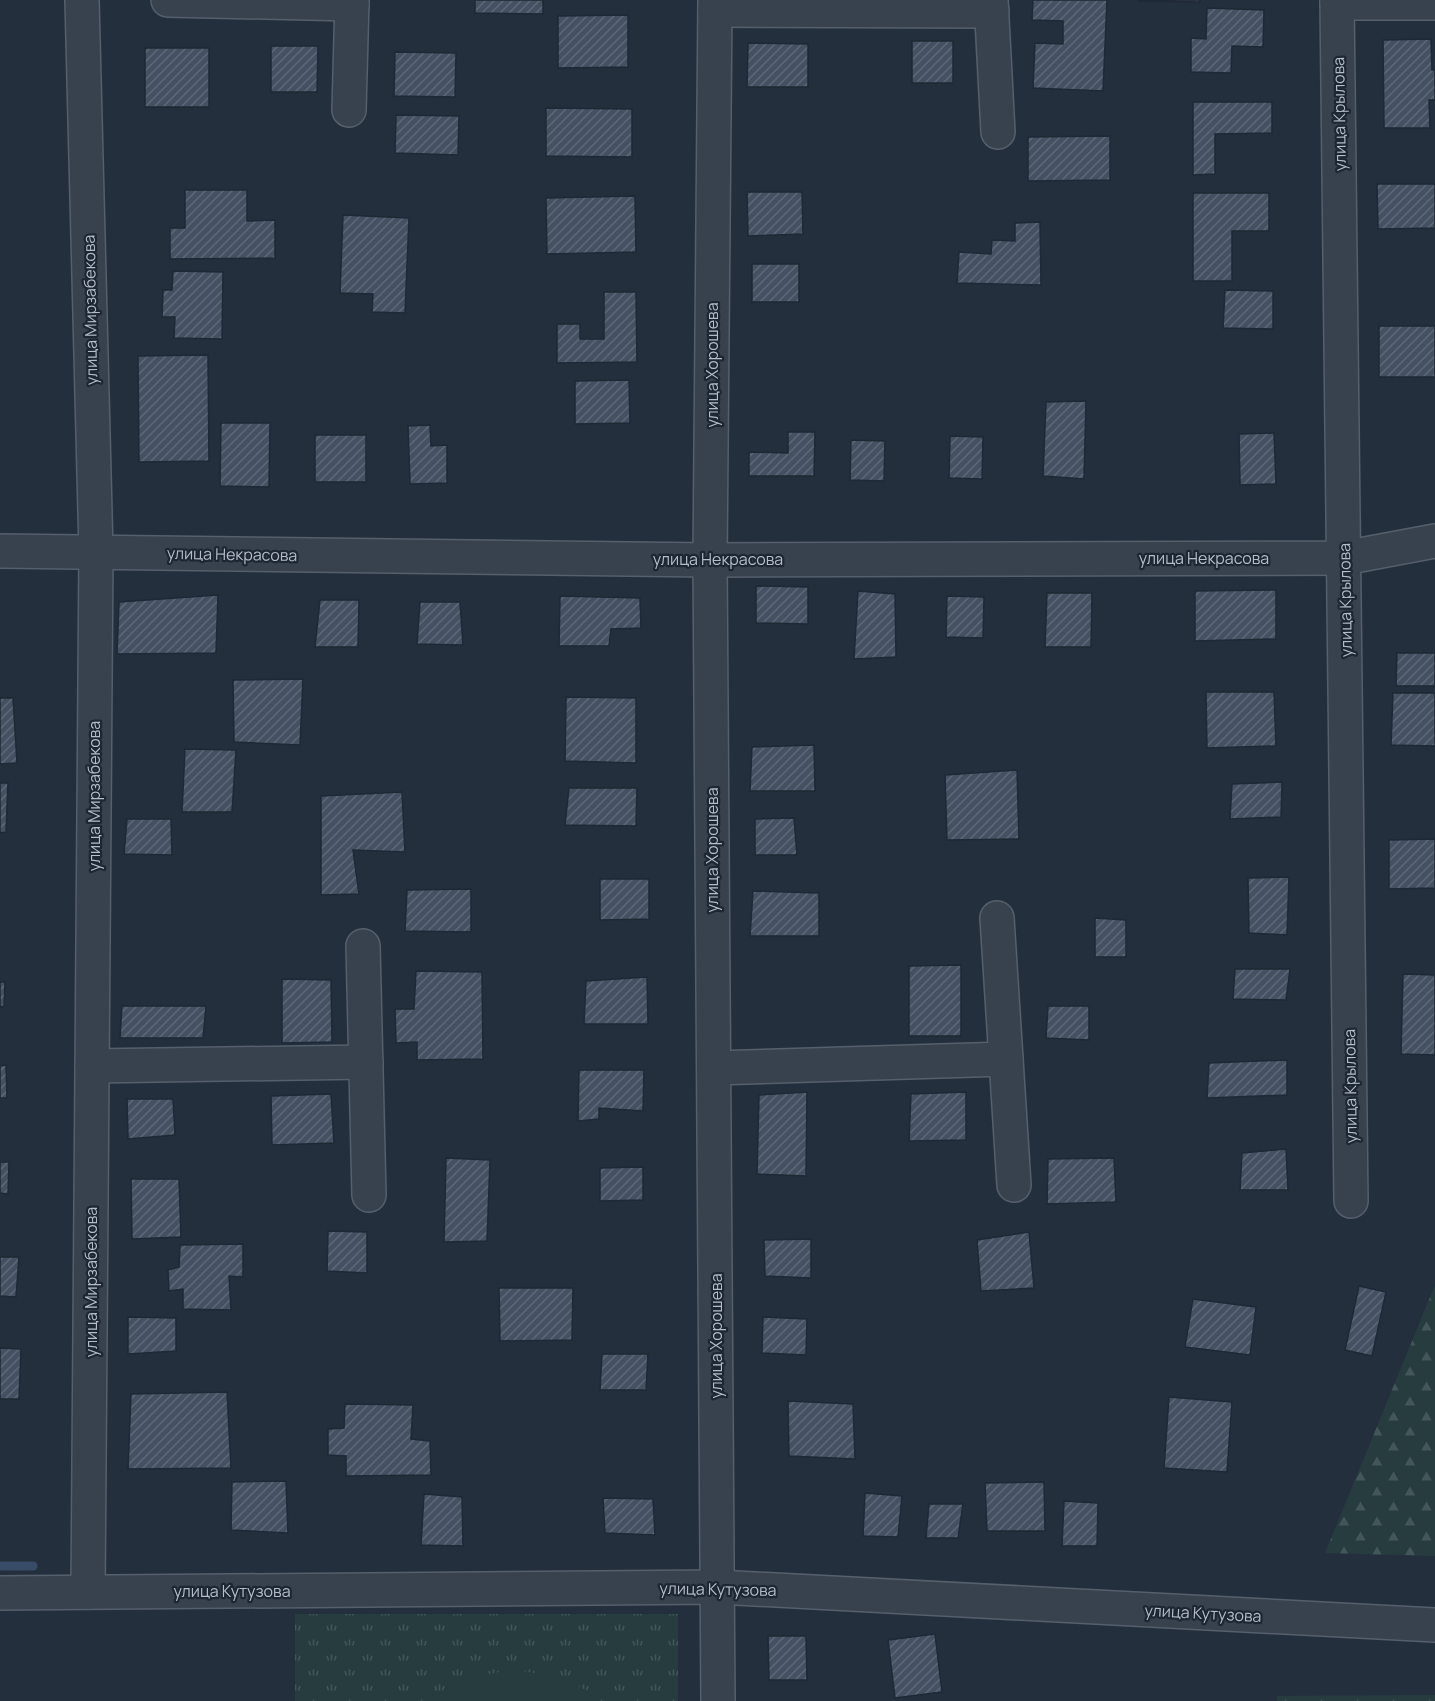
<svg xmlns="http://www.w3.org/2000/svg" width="1435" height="1701" font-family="Manrope,sans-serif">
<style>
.grass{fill:url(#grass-tufts)}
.forest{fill:url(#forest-firs)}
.pitch{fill:#263c3f}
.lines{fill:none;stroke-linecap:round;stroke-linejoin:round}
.stream{stroke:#394c67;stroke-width:9}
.building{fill:url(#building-hatch);stroke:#1f2835;stroke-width:1.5}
.minor-casing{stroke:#565f6c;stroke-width:36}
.minor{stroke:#38414e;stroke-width:33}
.labels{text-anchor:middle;stroke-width:4.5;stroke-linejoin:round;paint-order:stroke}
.street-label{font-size:16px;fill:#b4bcc9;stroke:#1d2633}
</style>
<defs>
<pattern id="grass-tufts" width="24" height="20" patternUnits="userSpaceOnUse" patternTransform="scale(1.5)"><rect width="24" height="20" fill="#263c3f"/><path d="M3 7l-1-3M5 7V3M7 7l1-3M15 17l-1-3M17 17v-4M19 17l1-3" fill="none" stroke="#435659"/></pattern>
<pattern id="forest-firs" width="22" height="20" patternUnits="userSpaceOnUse" patternTransform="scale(1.5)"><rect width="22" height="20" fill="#263c3f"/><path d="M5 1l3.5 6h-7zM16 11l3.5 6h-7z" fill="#435659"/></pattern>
<pattern id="building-hatch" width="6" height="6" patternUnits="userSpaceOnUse" patternTransform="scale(1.5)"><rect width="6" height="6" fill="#455162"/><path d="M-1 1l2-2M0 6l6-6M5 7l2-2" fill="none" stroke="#5d6877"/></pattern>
</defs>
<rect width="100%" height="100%" fill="#242f3e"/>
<g class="grass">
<rect x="295" y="1614" width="383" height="87"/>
<polygon points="1435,1695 1435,1701 1277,1701 1277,1696"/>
</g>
<polygon class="forest" points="1435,1285 1435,1556 1325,1553"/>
<path class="pitch" d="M510,1670c31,3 67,9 90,31h-175l39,-22z"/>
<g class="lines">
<polyline class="stream" points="0,1566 33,1566"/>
</g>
<g class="building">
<polygon points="475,0 543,0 543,14 475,13"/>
<polygon points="1033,0 1107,0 1103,91 1033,88 1035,43 1063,44 1063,21 1032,20"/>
<polygon points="1139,0 1200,0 1200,2 1139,1"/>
<polygon points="1207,8 1264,10 1263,47 1232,46 1231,73 1191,72 1191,38 1206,39"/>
<polygon points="628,15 628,67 558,68 558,16"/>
<polygon points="1431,39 1432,70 1435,70 1435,100 1429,100 1430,128 1384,128 1383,40"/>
<rect x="912" y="41" width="41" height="42"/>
<polygon points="748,43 808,44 808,87 747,87"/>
<polygon points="271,46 318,46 317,92 271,92"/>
<rect x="145" y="48" width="64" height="59"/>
<polygon points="395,52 456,53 455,97 394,96"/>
<polygon points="1193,102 1272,102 1272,133 1215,134 1215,174 1193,175"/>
<polygon points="546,108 632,109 632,157 546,156"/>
<polygon points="396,115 459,116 458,155 395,153"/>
<polygon points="1110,136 1110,180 1028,181 1028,137"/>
<polygon points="1377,184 1435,184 1435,228 1378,229"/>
<polygon points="185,190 247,190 247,221 275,220 275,258 170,259 170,228 185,228"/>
<polygon points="747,192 802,192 803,234 748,236"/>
<polygon points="1193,193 1269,193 1269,231 1232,231 1232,281 1193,281"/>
<polygon points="635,196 636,252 547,254 546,198"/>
<polygon points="343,215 409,218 405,313 372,312 373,294 340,293"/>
<polygon points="1040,222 1041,285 957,283 959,252 991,254 992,240 1015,241 1015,223"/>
<rect x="752" y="264" width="47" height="38"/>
<polygon points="173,271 223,272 222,339 174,338 175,317 162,317 163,290 172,290"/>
<polygon points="1225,290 1273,291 1273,329 1223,328"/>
<polygon points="604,292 636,292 637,362 557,363 557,324 580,324 580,339 604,339"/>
<rect x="1379" y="326" width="56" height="51"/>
<polygon points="208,355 209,461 139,462 138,356"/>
<polygon points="629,380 630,423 575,424 575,381"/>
<polygon points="1086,401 1084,479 1043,476 1046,402"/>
<polygon points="221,423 270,423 269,487 220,486"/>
<polygon points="430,425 431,446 447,445 447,483 410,484 408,426"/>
<polygon points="788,432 815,432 814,476 749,476 749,452 788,453"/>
<polygon points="1274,433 1276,484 1240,485 1239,434"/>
<rect x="315" y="435" width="51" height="47"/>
<polygon points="950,436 983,437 982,479 949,478"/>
<polygon points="851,440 885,441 884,481 850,480"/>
<polygon points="756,586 808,587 808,624 756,623"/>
<polygon points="1276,590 1276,639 1195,641 1195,591"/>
<polygon points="858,591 895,594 896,657 854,659"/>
<polygon points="1047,593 1092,593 1091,647 1045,647"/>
<polygon points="218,595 216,653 117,654 119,602"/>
<polygon points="560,596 640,598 641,628 611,629 609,646 559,646"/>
<polygon points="947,596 984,597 983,638 946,637"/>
<polygon points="320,600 359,600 358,647 315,647"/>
<polygon points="420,602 460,602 463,645 417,644"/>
<polygon points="1397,653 1435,653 1435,686 1396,686"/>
<polygon points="303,679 300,745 234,742 233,680"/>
<polygon points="1206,692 1274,692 1276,746 1207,748"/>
<polygon points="1393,693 1435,693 1435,746 1391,745"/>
<polygon points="566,697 636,698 636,763 565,761"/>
<polygon points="0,698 13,698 17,763 0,764"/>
<polygon points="814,745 815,791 750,791 752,747"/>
<polygon points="185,749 236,750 232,812 182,812"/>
<polygon points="1017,770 1019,839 947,840 945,775"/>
<polygon points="1282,782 1281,817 1230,819 1232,784"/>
<polygon points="0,783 8,783 6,832 0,833"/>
<polygon points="569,788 637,788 636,826 565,825"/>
<polygon points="402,792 405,852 353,850 359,894 321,895 321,796"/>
<polygon points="794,818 797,855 755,855 755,819"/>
<polygon points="127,819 171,819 172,855 124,854"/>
<polygon points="1435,839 1435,888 1389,889 1389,840"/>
<polygon points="1289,877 1287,935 1249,933 1248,878"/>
<polygon points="600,879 649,879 649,919 600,920"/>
<polygon points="471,889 471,932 405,931 407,890"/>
<polygon points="753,891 819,893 819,936 750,936"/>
<polygon points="1095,918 1126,920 1126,957 1095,957"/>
<polygon points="961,965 961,1036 909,1036 909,966"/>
<polygon points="1235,969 1290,969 1286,1000 1233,999"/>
<polygon points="416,971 482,972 483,1059 417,1060 417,1042 396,1043 395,1009 414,1009"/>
<polygon points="1403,974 1435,975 1435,1055 1401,1054"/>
<polygon points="647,977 648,1024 584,1024 586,981"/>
<polygon points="282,979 331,980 332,1042 282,1043"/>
<polygon points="0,982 5,982 4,1006 0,1007"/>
<polygon points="122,1006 206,1006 203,1038 120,1038"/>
<polygon points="1048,1006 1089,1006 1089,1040 1046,1038"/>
<polygon points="1287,1060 1287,1095 1207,1098 1209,1063"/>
<polygon points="6,1065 7,1098 0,1098 0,1066"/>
<polygon points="579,1070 644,1070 643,1111 599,1108 599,1119 578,1121"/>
<polygon points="807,1092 806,1176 757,1174 759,1095"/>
<polygon points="966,1092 966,1140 909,1141 911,1094"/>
<polygon points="331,1094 334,1143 272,1145 271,1096"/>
<polygon points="127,1099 173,1099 175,1135 128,1139"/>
<polygon points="1286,1149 1288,1190 1240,1190 1242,1153"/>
<polygon points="446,1158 490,1160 487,1241 444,1242"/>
<polygon points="1114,1158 1116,1202 1047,1204 1048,1159"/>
<polygon points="0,1162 9,1162 8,1194 0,1193"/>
<polygon points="643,1167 643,1200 600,1201 600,1168"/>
<polygon points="131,1179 179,1179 181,1237 132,1239"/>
<polygon points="328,1231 367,1232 367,1273 327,1271"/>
<polygon points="1029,1232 1034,1288 981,1291 977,1240"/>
<polygon points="811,1239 811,1278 765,1276 764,1240"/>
<polygon points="243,1244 243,1277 229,1276 231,1310 183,1309 183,1289 169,1291 168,1270 179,1267 180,1245"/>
<polygon points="0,1257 19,1257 16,1297 0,1296"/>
<polygon points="1359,1286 1386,1292 1372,1356 1345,1350"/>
<polygon points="499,1288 573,1288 572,1340 500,1341"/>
<polygon points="1193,1299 1256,1307 1250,1355 1185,1347"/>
<polygon points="128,1317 176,1318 176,1351 128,1354"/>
<polygon points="763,1317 807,1319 806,1355 762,1353"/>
<polygon points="0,1348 21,1349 19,1399 0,1399"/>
<polygon points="602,1354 648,1354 646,1390 600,1390"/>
<polygon points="227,1392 231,1468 128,1469 131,1394"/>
<polygon points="1169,1397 1232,1402 1227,1472 1164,1468"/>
<polygon points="788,1401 853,1404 855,1459 789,1456"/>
<polygon points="345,1404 413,1405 411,1439 430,1441 431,1475 346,1476 346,1456 328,1455 328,1429 344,1428"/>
<polygon points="286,1481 288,1533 231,1530 232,1482"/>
<polygon points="1044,1482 1045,1531 987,1531 985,1483"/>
<polygon points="865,1493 902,1496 898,1537 863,1536"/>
<polygon points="424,1494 462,1497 463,1546 421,1545"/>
<polygon points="603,1498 653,1499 655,1535 605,1533"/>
<polygon points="1064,1501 1098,1503 1097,1546 1062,1546"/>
<polygon points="929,1504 963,1504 958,1538 926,1538"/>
<polygon points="935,1634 942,1692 895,1698 888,1640"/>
<polygon points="768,1636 806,1636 807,1680 769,1680"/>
</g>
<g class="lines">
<defs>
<g id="minor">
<polyline points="82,0 96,552 88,1592"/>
<polyline points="168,0 352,4"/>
<polyline points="715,0 710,560 718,1701"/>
<polyline points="991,0 998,132"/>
<polyline points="1337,0 1351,1201"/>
<polyline points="1337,3 1435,3"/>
<polyline points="715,10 992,11"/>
<polyline points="349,110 352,0"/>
<polyline points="0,551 710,560 1344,558 1435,541"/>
<polyline points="997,918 1014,1185"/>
<polyline points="363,946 369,1195"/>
<polyline points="92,1066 366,1062"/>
<polyline points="714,1068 1006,1059"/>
<polyline points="0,1593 718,1587 1435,1625"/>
</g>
</defs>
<use href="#minor" class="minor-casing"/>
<use href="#minor" class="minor"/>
</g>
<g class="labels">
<g class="street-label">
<text transform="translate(1339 114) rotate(-91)" y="6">улица Крылова</text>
<text transform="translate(90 310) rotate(-91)" y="6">улица Мирзабекова</text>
<text transform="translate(712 365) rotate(-90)" y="6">улица Хорошева</text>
<text transform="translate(232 554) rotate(1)" y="6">улица Некрасова</text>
<text x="1204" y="564">улица Некрасова</text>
<text x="718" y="565">улица Некрасова</text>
<text transform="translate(1345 600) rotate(-91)" y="6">улица Крылова</text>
<text transform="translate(94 796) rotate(-90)" y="6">улица Мирзабекова</text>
<text transform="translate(712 850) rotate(-90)" y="6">улица Хорошева</text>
<text transform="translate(1350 1086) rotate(-91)" y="6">улица Крылова</text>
<text transform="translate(91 1282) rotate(-90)" y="6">улица Мирзабекова</text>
<text transform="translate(716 1336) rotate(-90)" y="6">улица Хорошева</text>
<text transform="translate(718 1589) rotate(1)" y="6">улица Кутузова</text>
<text x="232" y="1597">улица Кутузова</text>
<text transform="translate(1203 1613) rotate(3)" y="6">улица Кутузова</text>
</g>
</g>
</svg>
